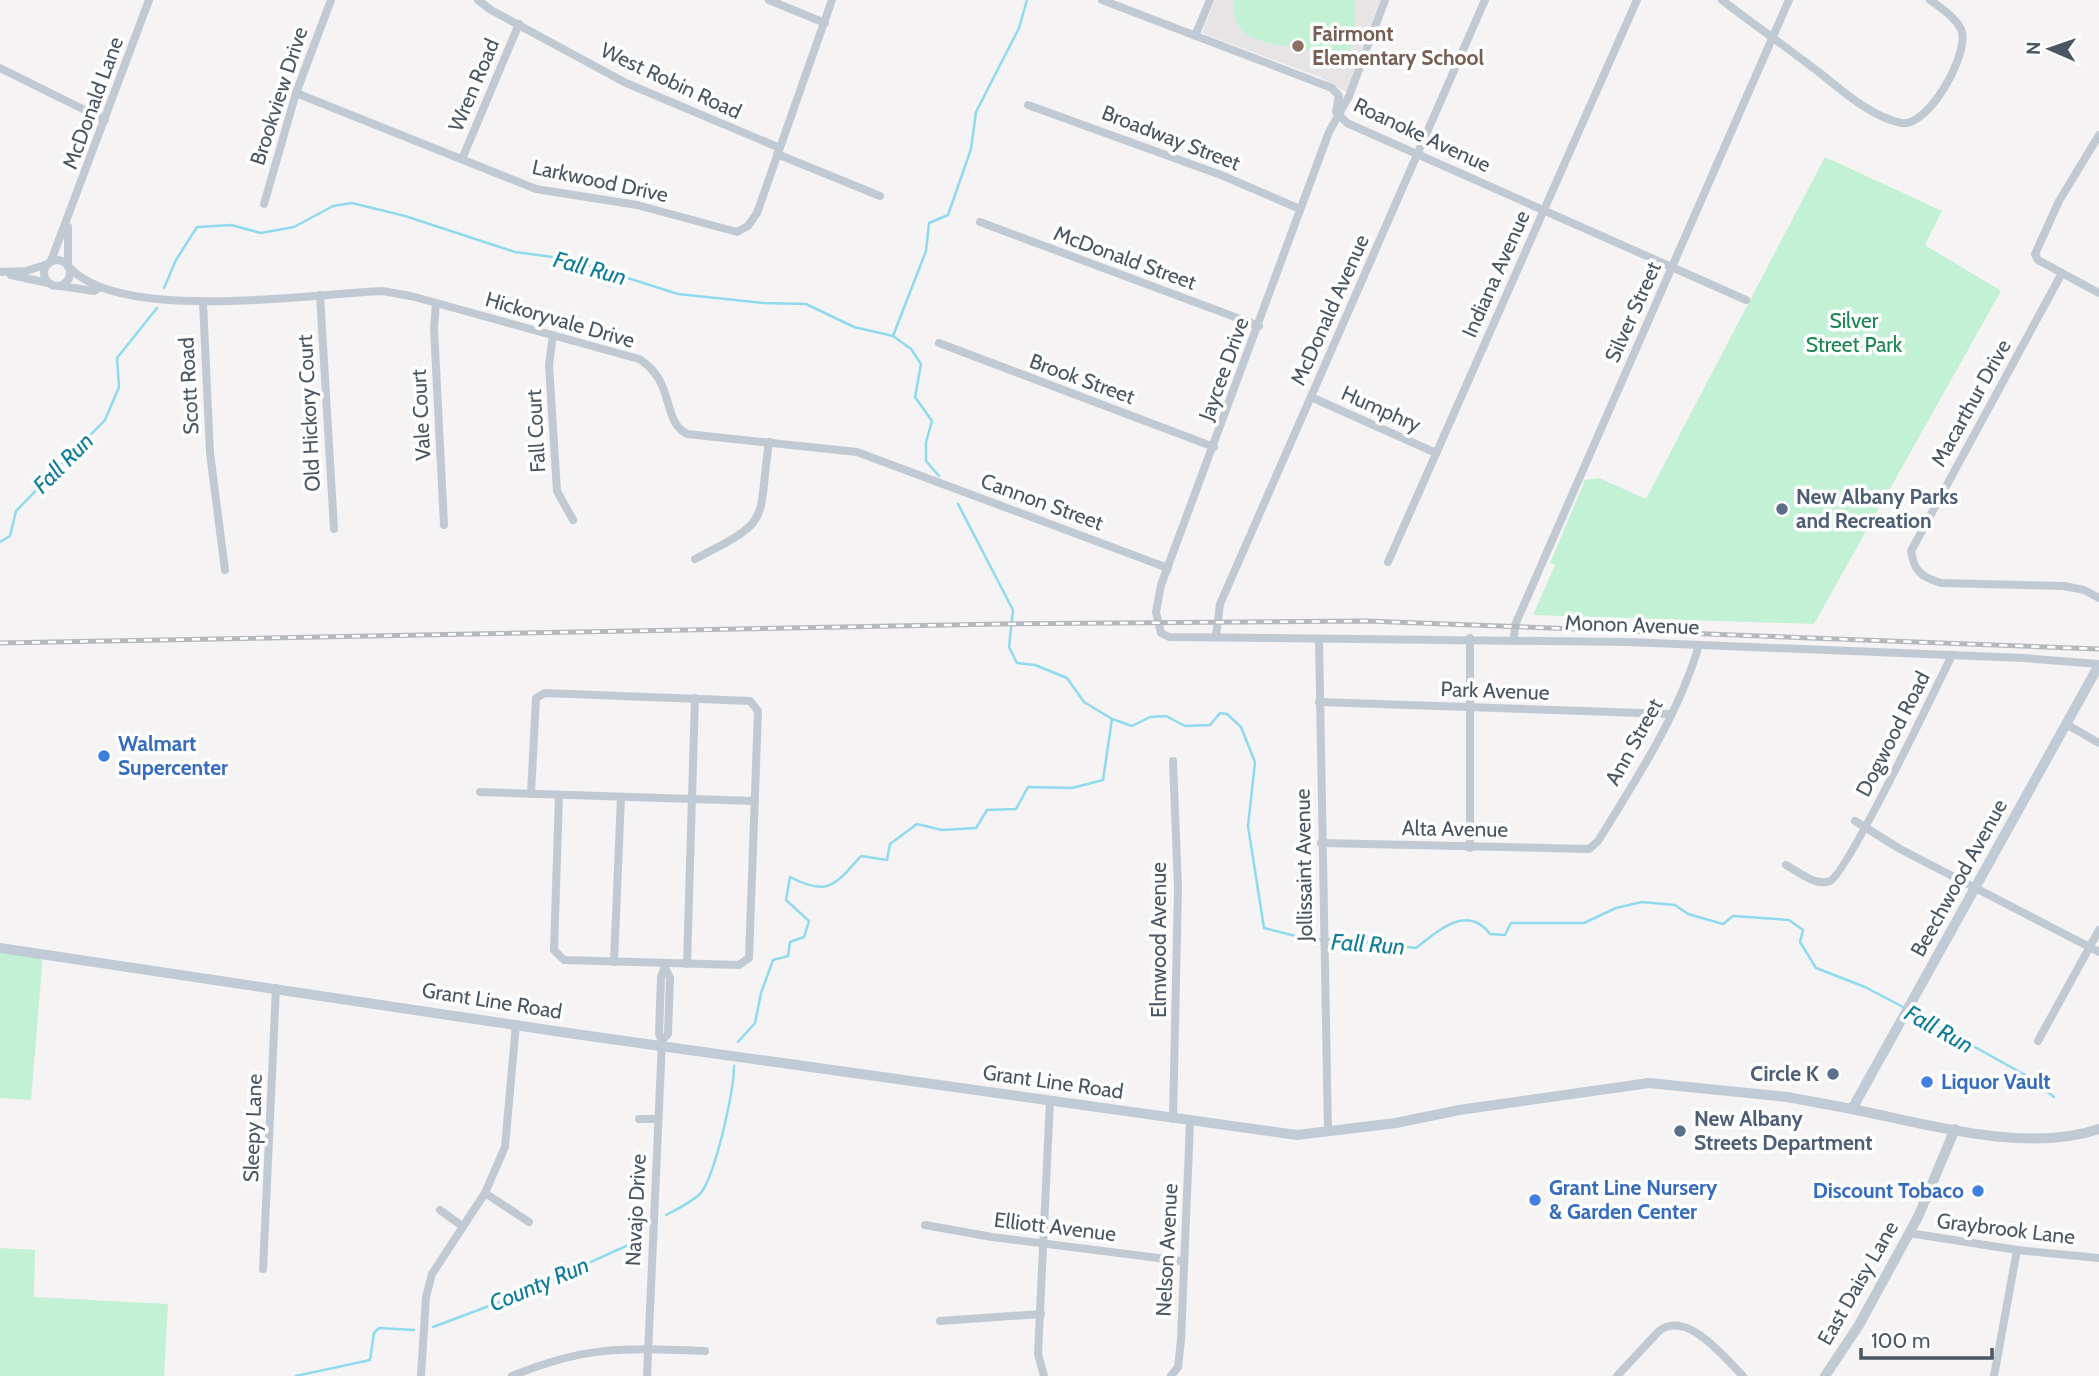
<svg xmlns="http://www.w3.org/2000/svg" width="2099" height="1376" font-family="Cabin,sans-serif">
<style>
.education{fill:#e6e4e5}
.green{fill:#c3f1d5}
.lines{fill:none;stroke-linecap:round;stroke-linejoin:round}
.stream{stroke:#90daee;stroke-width:2.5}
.minor{stroke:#c1cad2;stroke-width:8}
.tertiary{stroke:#c1cad2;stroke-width:10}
.secondary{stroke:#c1cbd6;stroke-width:10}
.rail-casing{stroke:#b5b8bd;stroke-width:5}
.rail{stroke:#fff;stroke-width:2.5;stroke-dasharray:8;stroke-linecap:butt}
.education-dot{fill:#8d6e63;stroke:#fff;stroke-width:2.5}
.service-dot{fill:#5c6f8a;stroke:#fff;stroke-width:2.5}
.shop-dot{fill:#3f7fe0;stroke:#fff;stroke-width:2.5}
.labels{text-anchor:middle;stroke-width:7;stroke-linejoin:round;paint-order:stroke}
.education-label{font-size:21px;font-weight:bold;fill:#785e54;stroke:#fff;text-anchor:start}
.street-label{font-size:21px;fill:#4a5661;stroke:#fff}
.park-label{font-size:21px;fill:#17864f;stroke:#fff}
.service-label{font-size:21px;font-weight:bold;fill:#4e5e75;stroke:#fff;text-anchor:start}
.shop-label{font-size:21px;font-weight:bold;fill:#366cbe;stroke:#fff;text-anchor:start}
.water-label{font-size:23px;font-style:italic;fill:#0c7c9b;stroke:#fff}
</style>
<rect width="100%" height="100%" fill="#f5f3f3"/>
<polygon class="education" points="1215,0 1380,0 1346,92 1322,78 1202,33"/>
<g class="green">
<path d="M1234,0h121l-1,40 -4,11 -8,7c-15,3 -23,-5 -37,-8 -32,-9 -75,-3 -71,-50z"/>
<polygon points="1825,157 1942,211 1925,245 2001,291 1814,624 1533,615 1555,565 1550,563 1585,480 1599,478 1646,499"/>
<polygon points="0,949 43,954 31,1100 0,1098"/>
<polygon points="0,1248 35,1250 34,1297 168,1304 164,1376 0,1376"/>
</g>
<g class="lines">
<g class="stream">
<polyline points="164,288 176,260 197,227 231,225 261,233 294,227 333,206 352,203 405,216 515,252 568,259 678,294 763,303 806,304 854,327 893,336 911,349 921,364 915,397 932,421 926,442 926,461 939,476"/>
<polyline points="893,336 926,251 929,223 948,215 971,149 976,112 1019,28 1027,0"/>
<path d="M958,504l55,106 -4,37 8,16 18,2 32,13 17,24 28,17 20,7 18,-9 16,-1 19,10 25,-1 10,-12 7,1 14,13 14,35 -7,64 16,102 47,12 25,-1 80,9c23,-18 51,-44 74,-14l15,1 6,-12h73l32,-15 26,-6 33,3 13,9 35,10 10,-8 56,4 14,10 -3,12 16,26 49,19 40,21"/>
<polyline points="0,542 10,536 16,511 105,420 119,387 117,358 157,308"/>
<polyline points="1910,1011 2027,1076 2054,1097"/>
<path d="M738,1042l17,-19 6,-30 12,-33 15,-4 2,-14 14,-5 5,-16 -23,-21 4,-23c38,20 45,8 71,-21l26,4 3,-16 27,-20 25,6 34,-2 11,-18 29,-1 12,-22 44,1 31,-8 9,-61"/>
<path d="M666,1215c11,-6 24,-12 33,-20 16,-16 35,-105 35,-129"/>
<polyline points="433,1327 513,1297 644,1238"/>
<polyline points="296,1376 370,1360 374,1333 379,1328 414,1330"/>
</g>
<g class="minor">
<polyline points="478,0 491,10 626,83 780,148"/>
<polyline points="769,0 825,23"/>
<polyline points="1102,0 1332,88 1339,96 1336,112 1347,123 1746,300"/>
<polyline points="1385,0 1349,96 1329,132 1161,585 1156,612 1161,633 1169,637 1628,642 2024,658 2099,664"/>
<path d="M1722,0c31,24 63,46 94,70 25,19 53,46 85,53 28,5 70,-72 60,-94 -6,-12 -21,-22 -31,-29"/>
<polyline points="1195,36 1210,0"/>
<polyline points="0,68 105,120"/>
<polyline points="296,93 536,189 637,205 737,232 748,226 757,213 832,0"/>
<polyline points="1028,105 1221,175 1300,209"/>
<polyline points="2099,135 2059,201 2035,254 2038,260 2099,293"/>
<polyline points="777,154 880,196"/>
<polyline points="462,159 519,24"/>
<polyline points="264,204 296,93 331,0"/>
<polyline points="980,222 1259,326"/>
<circle cx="57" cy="273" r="13"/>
<polyline points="51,261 149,0"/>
<polyline points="68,264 68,227"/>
<path d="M70,268c52,55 238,26 312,23l29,5 228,63c37,23 22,61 48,75l170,18 311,116"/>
<polyline points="0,272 26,271 48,264"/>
<path d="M2062,273l-151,278c3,21 11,26 30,32l123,3 20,4 15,8"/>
<polyline points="11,275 48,283"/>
<polyline points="61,286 94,291 99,288"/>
<polyline points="320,295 334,529"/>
<polyline points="203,303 210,453 225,570"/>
<polyline points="436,303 434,328 444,525"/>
<polyline points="553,335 549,365 557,491 573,520"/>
<polyline points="939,343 1214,447"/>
<polyline points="1311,397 1436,453"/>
<path d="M695,559c79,-40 62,-35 74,-117"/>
<polyline points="1388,562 1637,0"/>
<polyline points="1216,636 1220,604 1485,0"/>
<polyline points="1319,639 1328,1132"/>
<polyline points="1514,639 1515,625 1789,0"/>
<polyline points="1319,702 1670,714"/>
<polyline points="2066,724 2099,743"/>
<polyline points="1173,761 1178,888 1173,1119"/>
<polyline points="480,792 755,801"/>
<polyline points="531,794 536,698 545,693 750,701 758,711 749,958 739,965 564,960 554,950 559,795"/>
<polyline points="1855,821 1900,849 2099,952"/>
<path d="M1321,843l268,6 9,-8c38,-61 81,-127 101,-196"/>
<polyline points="1470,848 1470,638"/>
<path d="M1786,865c11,6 30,22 44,16 17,-8 107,-195 122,-226"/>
<polyline points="614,962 621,797"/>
<polyline points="687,964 695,698"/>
<polyline points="662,1041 668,1034 670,978 666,970"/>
<polyline points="2038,1041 2099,930"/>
<polyline points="639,1119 658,1119"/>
<polyline points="485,1193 529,1222"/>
<polyline points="440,1210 462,1226"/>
<polyline points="925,1225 992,1237 1182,1261"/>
<polyline points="1909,1233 2017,1250 2099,1258"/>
<polyline points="263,1269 276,988"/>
<polyline points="940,1321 1041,1314"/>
<polyline points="421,1376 426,1297 432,1274 485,1193 505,1147 516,1024"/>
<path d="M512,1376c75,-31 114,-28 193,-25"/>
<polyline points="647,1376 662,1041 659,1034 661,977 666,964"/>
<polyline points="1044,1376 1038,1354 1050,1100"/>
<polyline points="1171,1376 1178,1367 1181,1340 1190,1122"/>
<path d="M1617,1376l41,-44c28,-24 66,25 85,44"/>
<polyline points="1994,1376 2017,1250"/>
</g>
<g class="tertiary">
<path d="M1852,1109c74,15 174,45 247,20"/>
<polyline points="1825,1376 1859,1325 1918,1217 1955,1129"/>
</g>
<polyline class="secondary" points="0,948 575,1034 1297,1135 1396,1123 1459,1110 1649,1083 1787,1097 1852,1109 2099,665"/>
<defs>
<polyline id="rail" points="0,643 1000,624 1366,621 2099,649"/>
</defs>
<use href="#rail" class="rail-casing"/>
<use href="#rail" class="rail"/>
</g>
<circle class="education-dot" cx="1298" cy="46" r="7"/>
<g class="service-dot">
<circle cx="1782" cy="509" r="7"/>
<circle cx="1833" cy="1074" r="7"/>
<circle cx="1680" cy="1131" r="7"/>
</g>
<g class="shop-dot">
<circle cx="104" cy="756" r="7"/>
<circle cx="1927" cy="1082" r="7"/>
<circle cx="1978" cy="1191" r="7"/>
<circle cx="1535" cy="1200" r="7"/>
</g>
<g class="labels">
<g class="education-label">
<text x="1312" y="41">Fairmont<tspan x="1312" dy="24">Elementary School</tspan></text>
</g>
<g class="street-label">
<text transform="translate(671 81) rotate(25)" y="7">West Robin Road</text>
<text transform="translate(474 85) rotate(-67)" y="7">Wren Road</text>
<text transform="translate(279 96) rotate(-72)" y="7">Brookview Drive</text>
<text transform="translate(93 103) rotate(-70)" y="7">McDonald Lane</text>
<text transform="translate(1422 135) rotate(25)" y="7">Roanoke Avenue</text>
<text transform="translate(1171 138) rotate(21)" y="7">Broadway Street</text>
<text transform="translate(600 181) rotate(12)" y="7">Larkwood Drive</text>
<text transform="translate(1125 258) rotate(20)" y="7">McDonald Street</text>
<text transform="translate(1496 274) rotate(-66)" y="7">Indiana Avenue</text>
<text transform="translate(1330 310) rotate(-66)" y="7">McDonald Avenue</text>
<text transform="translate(1633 312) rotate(-66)" y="7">Silver Street</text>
<text transform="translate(560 320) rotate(16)" y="7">Hickoryvale Drive</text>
<text transform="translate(1224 369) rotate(-70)" y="7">Jaycee Drive</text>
<text transform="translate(1082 379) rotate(20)" y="7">Brook Street</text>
<text transform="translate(189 386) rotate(-93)" y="7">Scott Road</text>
<text transform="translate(1971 403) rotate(-61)" y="7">Macarthur Drive</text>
<text transform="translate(1381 409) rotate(24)" y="7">Humphry</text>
<text transform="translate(309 413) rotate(-93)" y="7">Old Hickory Court</text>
<text transform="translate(421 415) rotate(-93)" y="7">Vale Court</text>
<text transform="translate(536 431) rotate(-93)" y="7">Fall Court</text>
<text transform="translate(1042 502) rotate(20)" y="7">Cannon Street</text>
<text transform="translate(1632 625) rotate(2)" y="7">Monon Avenue</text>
<text transform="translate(1495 691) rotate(2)" y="7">Park Avenue</text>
<text transform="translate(1893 734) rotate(-63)" y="7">Dogwood Road</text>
<text transform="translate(1634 742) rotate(-61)" y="7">Ann Street</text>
<text transform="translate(1455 829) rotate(1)" y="7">Alta Avenue</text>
<text transform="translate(1304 865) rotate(-91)" y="7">Jollissaint Avenue</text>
<text transform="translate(1959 878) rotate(-61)" y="7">Beechwood Avenue</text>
<text transform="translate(1159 940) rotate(-90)" y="7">Elmwood Avenue</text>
<text transform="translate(492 1001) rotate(9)" y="7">Grant Line Road</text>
<text transform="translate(1053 1082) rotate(8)" y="7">Grant Line Road</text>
<text transform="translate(253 1128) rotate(-88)" y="7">Sleepy Lane</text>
<text transform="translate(636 1210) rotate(-87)" y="7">Navajo Drive</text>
<text transform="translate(1055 1227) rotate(7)" y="7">Elliott Avenue</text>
<text transform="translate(2006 1229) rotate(7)" y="7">Graybrook Lane</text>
<text transform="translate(1167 1250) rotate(-87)" y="7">Nelson Avenue</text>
<text transform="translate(1858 1283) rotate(-60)" y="7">East Daisy Lane</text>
</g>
<g class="park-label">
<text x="1854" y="328">Silver<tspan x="1854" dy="24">Street Park</tspan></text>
</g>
<g class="service-label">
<text x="1796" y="504">New Albany Parks<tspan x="1796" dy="24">and Recreation</tspan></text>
<text x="1819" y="1081" text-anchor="end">Circle K</text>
<text x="1694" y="1126">New Albany<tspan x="1694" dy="24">Streets Department</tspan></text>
</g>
<g class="shop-label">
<text x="118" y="751">Walmart<tspan x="118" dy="24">Supercenter</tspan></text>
<text x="1941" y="1089">Liquor Vault</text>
<text x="1549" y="1195">Grant Line Nursery<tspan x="1549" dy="24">&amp; Garden Center</tspan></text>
<text x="1964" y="1198" text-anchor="end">Discount Tobaco</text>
</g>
<g class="water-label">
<text transform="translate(590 268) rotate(15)" y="8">Fall Run</text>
<text transform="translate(63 463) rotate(-45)" y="8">Fall Run</text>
<text transform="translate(1368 944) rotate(4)" y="8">Fall Run</text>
<text transform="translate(1939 1029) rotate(29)" y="8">Fall Run</text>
<text transform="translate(539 1284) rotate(-23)" y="8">County Run</text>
</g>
</g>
<g transform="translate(2050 49) rotate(272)" stroke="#ffffff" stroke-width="5" paint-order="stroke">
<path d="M0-5L12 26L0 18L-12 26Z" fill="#4a5661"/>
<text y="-10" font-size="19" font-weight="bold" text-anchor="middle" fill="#4a5661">N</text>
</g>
<path d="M1861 1348v10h131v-10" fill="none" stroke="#4a5661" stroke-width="3.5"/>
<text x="1871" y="1348" font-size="21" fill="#4a5661" stroke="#ffffff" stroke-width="5" paint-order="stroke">100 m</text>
</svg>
